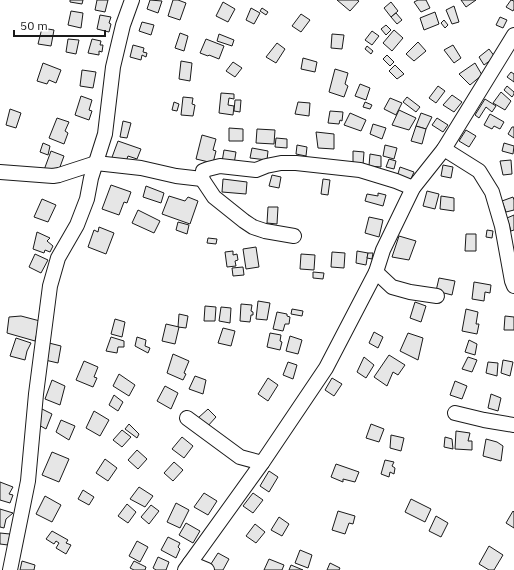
<svg xmlns="http://www.w3.org/2000/svg" width="514" height="570" font-family="'IBM Plex Sans',sans-serif">
<style>
.building{fill:#e6e6e6;stroke:#1a1a1a}
.lines{fill:none;stroke-linecap:round;stroke-linejoin:round}
.minor-casing{stroke:#1a1a1a;stroke-width:16}
.minor{stroke:#fff;stroke-width:14}
</style>
<rect width="100%" height="100%" fill="#fff"/>
<g class="building">
<polygon points="70,0 83,0 82,4 70,2"/>
<polygon points="97,0 108,0 105,12 95,10"/>
<polygon points="150,0 162,1 158,13 147,9"/>
<polygon points="173,0 178,0 186,3 180,20 168,16"/>
<polygon points="337,0 357,0 359,1 350,11"/>
<polygon points="418,0 426,0 430,8 421,12 414,2"/>
<polygon points="461,0 476,0 466,7"/>
<polygon points="511,0 514,1 514,9 513,11 506,7"/>
<polygon points="223,2 235,9 228,22 216,16"/>
<polygon points="391,2 398,11 391,17 384,8"/>
<polygon points="454,6 459,22 452,24 446,10"/>
<polygon points="251,8 260,13 254,24 246,20"/>
<polygon points="262,8 268,12 266,15 260,11"/>
<polygon points="71,11 83,13 81,28 68,25"/>
<polygon points="435,12 439,24 424,30 420,18"/>
<polygon points="396,13 402,20 397,24 391,17"/>
<polygon points="301,14 310,20 301,32 292,26"/>
<polygon points="100,15 111,17 109,23 111,24 109,32 97,29"/>
<polygon points="500,17 507,20 503,28 496,25"/>
<polygon points="444,20 448,25 445,28 441,23"/>
<polygon points="142,22 154,25 151,35 139,31"/>
<polygon points="386,25 391,30 386,35 381,29"/>
<polygon points="42,28 54,30 51,46 38,44"/>
<polygon points="394,30 403,38 392,51 383,43"/>
<polygon points="372,31 379,36 372,45 365,40"/>
<polygon points="180,33 188,36 184,51 175,48"/>
<polygon points="219,34 234,40 232,46 217,41"/>
<polygon points="332,34 344,35 342,49 331,48"/>
<polygon points="68,39 79,40 76,54 66,52"/>
<polygon points="92,39 101,41 100,45 103,45 102,52 99,51 99,55 88,53"/>
<polygon points="206,39 224,46 219,59 209,55 208,56 200,53"/>
<polygon points="418,42 426,51 414,61 406,54"/>
<polygon points="277,43 285,49 276,63 266,57"/>
<polygon points="133,45 144,48 143,52 147,53 146,57 142,55 141,60 130,57"/>
<polygon points="453,45 461,58 454,63 444,50"/>
<polygon points="367,46 373,51 371,54 365,49"/>
<polygon points="489,49 495,57 484,65 479,57"/>
<polygon points="387,55 394,62 390,66 383,59"/>
<polygon points="303,58 317,62 315,72 301,69"/>
<polygon points="181,61 192,63 190,81 179,79"/>
<polygon points="233,62 242,68 235,77 226,71"/>
<polygon points="43,63 61,70 56,83 49,80 47,84 37,81"/>
<polygon points="475,63 482,75 470,85 459,74"/>
<polygon points="395,65 404,74 397,79 389,71"/>
<polygon points="335,69 348,73 345,84 348,86 344,97 329,92"/>
<polygon points="82,70 96,72 93,88 80,86"/>
<polygon points="511,72 514,74 514,82 507,77"/>
<polygon points="360,84 370,88 366,100 355,96"/>
<polygon points="438,86 445,91 436,103 429,98"/>
<polygon points="507,86 514,92 514,94 512,97 504,90"/>
<polygon points="501,92 511,101 505,110 493,103"/>
<polygon points="221,93 234,94 234,99 229,98 228,105 234,106 233,115 219,113"/>
<polygon points="452,95 462,102 454,112 443,105"/>
<polygon points="81,96 92,100 89,110 92,111 89,120 75,115"/>
<polygon points="183,97 193,98 192,104 195,105 193,116 181,115"/>
<polygon points="407,97 420,107 416,112 403,102"/>
<polygon points="390,98 402,103 396,115 384,109"/>
<polygon points="485,99 496,106 492,112 486,107 479,118 475,115"/>
<polygon points="235,100 241,100 240,112 234,111"/>
<polygon points="174,102 179,104 177,111 172,110"/>
<polygon points="298,102 310,103 309,116 295,114"/>
<polygon points="365,102 372,105 370,109 363,107"/>
<polygon points="10,109 21,113 16,128 6,125"/>
<polygon points="399,110 416,118 409,130 392,125"/>
<polygon points="330,111 343,112 342,121 340,120 339,124 328,123"/>
<polygon points="350,113 366,120 361,131 344,125"/>
<polygon points="421,113 432,117 426,129 416,126"/>
<polygon points="490,114 504,122 500,129 494,126 492,129 484,125"/>
<polygon points="57,118 69,122 65,131 68,133 64,144 49,138"/>
<polygon points="437,118 448,125 443,132 432,125"/>
<polygon points="123,121 131,123 127,138 120,137"/>
<polygon points="373,124 386,128 382,139 370,134"/>
<polygon points="416,126 426,129 422,144 411,141"/>
<polygon points="512,127 514,127 514,138 508,134"/>
<polygon points="229,128 243,129 243,141 229,141"/>
<polygon points="257,129 275,130 274,144 256,143"/>
<polygon points="466,130 476,136 469,147 459,141"/>
<polygon points="316,132 334,134 334,149 318,148"/>
<polygon points="202,135 216,139 213,150 216,151 213,163 196,159"/>
<polygon points="276,138 287,139 287,148 275,147"/>
<polygon points="118,141 141,149 137,159 128,156 125,164 111,160"/>
<polygon points="43,143 50,146 48,155 40,152"/>
<polygon points="504,143 514,146 513,154 502,151"/>
<polygon points="297,145 307,147 306,156 296,154"/>
<polygon points="385,145 397,148 394,159 383,156"/>
<polygon points="252,148 268,151 267,160 250,158"/>
<polygon points="224,150 236,152 234,164 222,162"/>
<polygon points="51,151 64,156 57,175 44,170"/>
<polygon points="353,151 364,152 363,165 353,165"/>
<polygon points="370,154 381,156 381,167 369,166"/>
<polygon points="389,159 396,161 394,169 386,167"/>
<polygon points="511,160 512,174 503,175 500,161"/>
<polygon points="443,165 453,167 451,178 441,176"/>
<polygon points="400,167 414,172 410,181 397,177"/>
<polygon points="272,175 281,177 279,188 269,186"/>
<polygon points="223,179 247,182 246,194 222,192"/>
<polygon points="323,179 330,180 328,195 321,194"/>
<polygon points="111,185 131,192 127,203 124,202 119,215 102,209"/>
<polygon points="146,186 164,193 161,203 143,197"/>
<polygon points="427,191 439,194 435,209 423,206"/>
<polygon points="378,193 386,195 383,206 365,201 367,194 378,196"/>
<polygon points="169,196 185,201 188,197 198,201 190,224 162,214"/>
<polygon points="441,196 454,198 454,211 440,209"/>
<polygon points="513,197 514,200 514,210 506,212 502,201"/>
<polygon points="42,199 56,205 48,222 34,217"/>
<polygon points="268,207 278,207 277,224 267,223"/>
<polygon points="138,210 160,221 154,233 132,223"/>
<polygon points="514,215 514,230 511,231 507,218"/>
<polygon points="369,217 383,220 379,237 365,233"/>
<polygon points="178,222 189,225 187,234 176,230"/>
<polygon points="99,227 114,233 106,254 88,247 94,230 98,232"/>
<polygon points="487,230 493,231 492,238 486,237"/>
<polygon points="37,232 50,238 47,241 53,246 50,252 45,250 44,253 33,249"/>
<polygon points="466,234 476,234 476,251 465,251"/>
<polygon points="399,236 416,241 409,260 392,257"/>
<polygon points="208,238 217,239 216,244 207,243"/>
<polygon points="256,247 259,267 246,269 243,249"/>
<polygon points="233,251 233,255 237,254 238,260 235,261 236,266 227,267 225,252"/>
<polygon points="357,251 368,253 366,265 356,263"/>
<polygon points="332,252 345,253 344,268 331,267"/>
<polygon points="368,253 373,253 372,259 367,258"/>
<polygon points="35,254 48,260 41,273 29,267"/>
<polygon points="301,254 315,255 314,270 300,269"/>
<polygon points="243,267 244,275 233,276 232,268"/>
<polygon points="313,272 324,273 323,279 313,278"/>
<polygon points="439,278 455,281 452,295 436,291"/>
<polygon points="474,282 491,285 490,293 485,292 484,301 472,299"/>
<polygon points="258,301 270,303 267,320 256,319"/>
<polygon points="415,302 426,306 421,322 410,318"/>
<polygon points="241,304 252,305 251,311 253,312 253,315 251,315 250,322 240,321"/>
<polygon points="205,306 216,307 215,321 204,321"/>
<polygon points="221,307 231,308 230,323 219,321"/>
<polygon points="292,309 303,311 302,316 291,314"/>
<polygon points="466,309 478,312 476,324 479,324 477,334 462,331"/>
<polygon points="277,312 287,314 287,316 290,317 289,324 285,324 283,331 273,329"/>
<polygon points="179,314 188,316 186,328 178,327"/>
<polygon points="21,316 40,321 35,341 7,333 9,317"/>
<polygon points="505,316 514,317 514,330 504,330"/>
<polygon points="115,319 125,322 122,337 111,334"/>
<polygon points="166,324 179,327 175,344 162,341"/>
<polygon points="223,328 235,331 231,346 218,343"/>
<polygon points="374,332 383,337 378,348 369,343"/>
<polygon points="270,333 281,335 280,341 282,342 280,350 267,347"/>
<polygon points="408,333 423,338 418,360 400,351"/>
<polygon points="290,336 302,340 298,354 286,351"/>
<polygon points="111,337 124,341 124,347 118,347 117,353 106,351"/>
<polygon points="137,337 146,340 145,346 150,348 148,353 135,346"/>
<polygon points="16,338 31,343 27,351 25,360 10,356"/>
<polygon points="469,340 477,344 475,355 465,352"/>
<polygon points="49,343 61,346 58,363 45,360"/>
<polygon points="173,354 189,361 184,373 186,374 183,380 167,373"/>
<polygon points="389,355 405,365 398,375 393,372 387,386 374,377"/>
<polygon points="364,357 374,365 366,378 357,372"/>
<polygon points="468,357 477,360 472,372 462,369"/>
<polygon points="503,360 513,362 510,376 501,373"/>
<polygon points="84,361 98,367 94,377 97,378 93,387 76,380"/>
<polygon points="288,362 297,365 293,379 283,375"/>
<polygon points="488,362 498,363 497,376 486,373"/>
<polygon points="119,374 135,385 129,396 113,386"/>
<polygon points="195,376 206,380 203,394 189,389"/>
<polygon points="268,378 278,385 268,401 258,394"/>
<polygon points="332,378 342,384 334,396 325,390"/>
<polygon points="52,380 65,386 60,405 45,399"/>
<polygon points="455,381 467,386 462,399 450,395"/>
<polygon points="165,386 178,393 171,409 157,401"/>
<polygon points="491,394 501,398 498,411 488,408"/>
<polygon points="114,395 123,402 118,411 109,405"/>
<polygon points="42,409 52,414 46,429 35,423"/>
<polygon points="208,409 216,417 207,427 198,418"/>
<polygon points="94,411 109,420 100,436 86,428"/>
<polygon points="61,420 75,426 69,440 56,432"/>
<polygon points="129,424 139,434 137,438 125,429"/>
<polygon points="371,424 384,429 379,442 366,438"/>
<polygon points="122,430 131,437 122,447 113,440"/>
<polygon points="456,431 470,433 468,441 472,441 472,450 455,449"/>
<polygon points="391,435 404,438 401,451 390,448"/>
<polygon points="182,437 193,446 184,458 172,449"/>
<polygon points="445,437 452,439 453,449 444,447"/>
<polygon points="486,439 497,442 503,446 501,461 483,456"/>
<polygon points="137,450 147,459 138,469 128,460"/>
<polygon points="52,452 69,459 59,482 42,475"/>
<polygon points="105,459 117,468 108,481 96,473"/>
<polygon points="385,460 394,462 392,466 395,468 394,474 390,472 389,477 381,474"/>
<polygon points="174,462 183,470 173,481 164,473"/>
<polygon points="336,464 359,472 355,482 343,479 343,482 331,477"/>
<polygon points="269,471 278,477 269,492 260,486"/>
<polygon points="0,482 13,487 9,494 13,495 10,503 0,500"/>
<polygon points="139,487 153,496 145,507 130,499"/>
<polygon points="83,490 94,497 89,505 78,499"/>
<polygon points="204,493 217,501 208,515 194,507"/>
<polygon points="253,493 263,500 253,513 243,506"/>
<polygon points="45,496 61,505 52,522 36,514"/>
<polygon points="411,499 431,509 425,522 405,512"/>
<polygon points="176,503 189,510 180,528 167,522"/>
<polygon points="127,504 136,512 128,523 118,516"/>
<polygon points="151,505 159,511 149,524 141,517"/>
<polygon points="0,509 13,513 6,519 4,528 0,527"/>
<polygon points="338,511 355,516 353,524 349,523 345,534 332,530"/>
<polygon points="513,511 514,512 514,528 506,523"/>
<polygon points="436,516 448,523 441,537 429,531"/>
<polygon points="279,517 289,524 282,536 271,530"/>
<polygon points="186,523 200,531 193,543 179,535"/>
<polygon points="255,524 265,532 256,543 246,536"/>
<polygon points="52,531 68,540 66,543 71,545 66,554 56,548 59,543 56,541 54,544 46,539"/>
<polygon points="0,533 10,534 8,545 0,544"/>
<polygon points="168,537 180,543 178,547 180,549 176,558 161,550"/>
<polygon points="137,541 148,547 140,562 129,556"/>
<polygon points="489,546 503,555 494,570 489,570 479,564"/>
<polygon points="300,550 312,555 308,568 295,563"/>
<polygon points="218,553 229,559 223,570 213,570 209,567"/>
<polygon points="158,557 169,562 166,570 156,570 153,568"/>
<polygon points="269,559 284,565 282,570 264,570"/>
<polygon points="22,561 35,565 34,570 20,570"/>
<polygon points="134,561 146,567 145,570 134,570 130,568"/>
<polygon points="330,563 340,568 339,570 327,570"/>
<polygon points="291,565 303,570 289,570"/>
</g>
<g class="lines">
<defs>
<g id="minor">
<polyline points="444,149 479,171 492,192 502,226 512,281 514,286"/>
<polyline points="0,172 53,176 59,175 96,163 141,168 176,176 202,179 203,171 208,169 220,166 256,170 266,166 281,163 296,163 360,170 396,181 413,188"/>
<polyline points="202,179 214,197 244,221 253,227 265,231 294,236"/>
<polyline points="376,272 392,287 410,292 437,296"/>
<polyline points="455,413 484,420 514,425"/>
<polyline points="187,418 240,457 262,463"/>
<polyline points="190,563 207,570"/>
<polyline points="10,570 28,481 36,394 50,286 58,258 77,225 87,199 91,178 105,134 113,67 123,25 132,0"/>
<polyline points="185,570 262,463 326,368 376,272 383,250 413,188 444,149 514,35"/>
</g>
</defs>
<use href="#minor" class="minor-casing"/>
<use href="#minor" class="minor"/>
</g>
<path d="M14 30v6h91v-6" fill="none" stroke="#1a1a1a" stroke-width="2"/>
<text x="20" y="30" font-size="12" fill="#1a1a1a" stroke="#ffffff" stroke-width="3" paint-order="stroke">50 m</text>
</svg>
